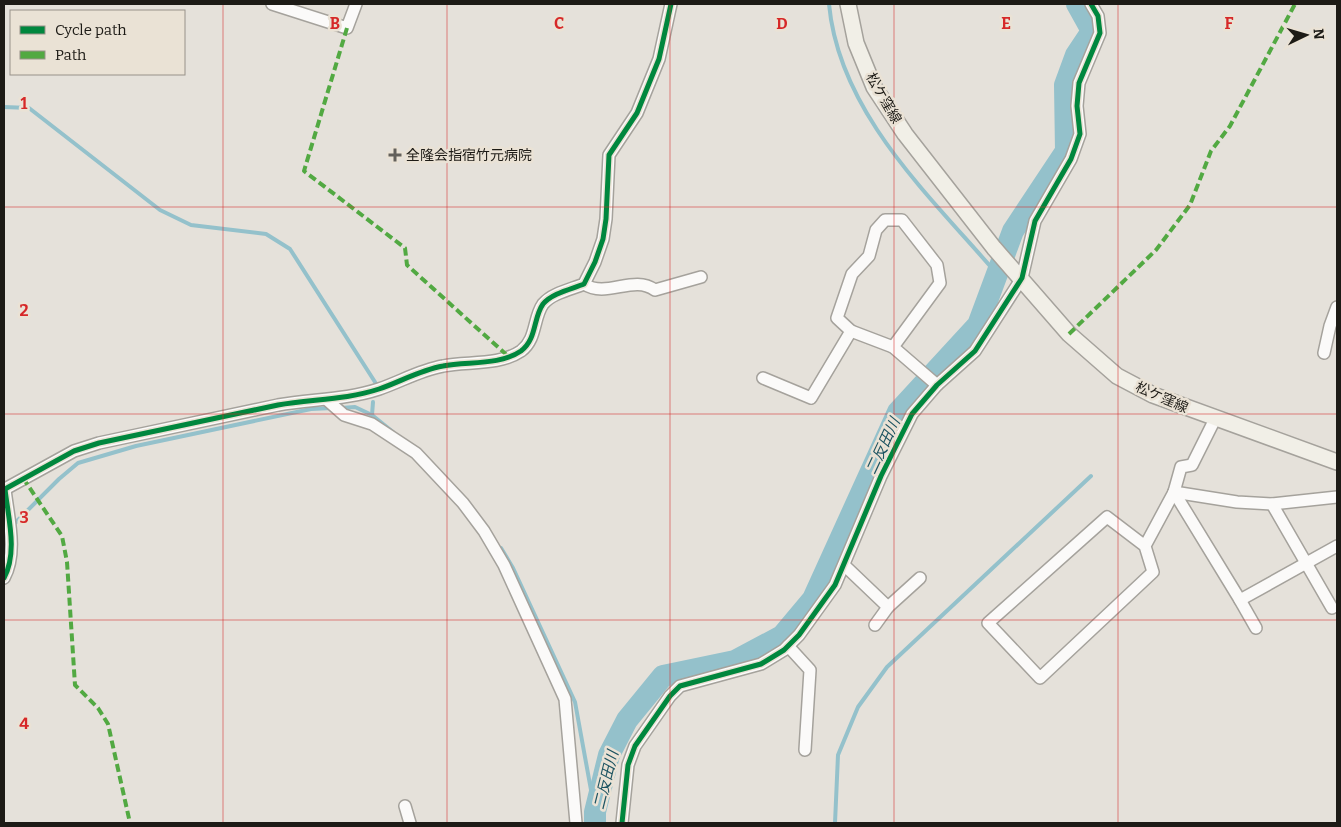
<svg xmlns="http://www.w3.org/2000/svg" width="1341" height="827" font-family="Bitter,'Noto Sans JP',serif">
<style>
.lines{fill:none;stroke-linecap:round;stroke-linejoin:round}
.stream{stroke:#94c1cb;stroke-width:4}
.river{stroke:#94c1cb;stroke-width:22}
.street-casing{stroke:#a5a29c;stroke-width:14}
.secondary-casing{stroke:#a5a29c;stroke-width:18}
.street{stroke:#fbfaf9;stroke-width:11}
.secondary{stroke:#f1efe7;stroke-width:15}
.quiet{stroke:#52a942;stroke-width:4;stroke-dasharray:8 4;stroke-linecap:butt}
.cycleway-casing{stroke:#eae2d5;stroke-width:8}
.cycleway{stroke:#00873e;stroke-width:5}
.grid{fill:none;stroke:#d62828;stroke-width:1;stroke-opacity:0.55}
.poi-dot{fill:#63605b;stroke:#eae2d5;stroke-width:2}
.labels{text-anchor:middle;stroke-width:5;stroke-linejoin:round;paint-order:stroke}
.street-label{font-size:14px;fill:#1d1b16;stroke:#eae2d5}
.poi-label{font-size:14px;fill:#1d1b16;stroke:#eae2d5;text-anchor:start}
.water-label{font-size:15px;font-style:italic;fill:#1c5361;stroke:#eae2d5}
.grid-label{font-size:16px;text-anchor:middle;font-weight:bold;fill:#d62828;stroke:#eae2d5;stroke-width:5;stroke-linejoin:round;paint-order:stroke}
</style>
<rect width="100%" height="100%" fill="#e5e1da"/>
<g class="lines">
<g class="stream">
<path d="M829,4c10,109 101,192 168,270"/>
<polyline points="4,107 29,108 160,210 191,225 266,234 290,249 375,382"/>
<polyline points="373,402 372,415 393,432"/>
<polyline points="341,408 355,407 372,415"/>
<polyline points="12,526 59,479 78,463 136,446 311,409 332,408"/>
<polyline points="501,548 513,568 575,702 595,812"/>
<polyline points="835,823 838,755 858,707 887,667 1091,476"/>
</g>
<polyline class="river" points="595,823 595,812 609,755 627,720 663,676 735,661 782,636 813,599 898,412 978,325 1013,231 1066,151 1065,85 1076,55 1092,31 1077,4"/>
<defs>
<g id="street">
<polyline points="272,4 347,28 356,4"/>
<path d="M584,284c23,15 49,-10 71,6l46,-13"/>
<polyline points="851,331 893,347"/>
<polyline points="1324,353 1330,326 1337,307"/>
<polyline points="763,378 811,398 851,331 837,318 852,274 869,256 876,230 885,220 902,220 937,265 940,283 893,347 937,385"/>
<polyline points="327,400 344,415 372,424 416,453 463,503 484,531 504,565 565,699 576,823"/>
<polyline points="1174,492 1240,600 1337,546"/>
<polyline points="1174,492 1237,502 1272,504 1337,497"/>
<polyline points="1272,504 1332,608"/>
<polyline points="1145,546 1153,572 1040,678 988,623 1107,517 1145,546 1174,492 1181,467 1192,465 1215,419"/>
<polyline points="844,565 888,607 875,625"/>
<path d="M4,578c14,-26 4,-61 1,-89l69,-38 25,-8 179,-38c33,-6 68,-5 101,-16 21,-7 41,-19 64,-23 24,-5 56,0 78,-15 16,-12 12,-33 22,-47 9,-11 29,-15 41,-20l11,-22 8,-23 3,-20 3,-64 28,-42 22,-54 12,-55"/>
<polyline points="1240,600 1256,628"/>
<polyline points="888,607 920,578"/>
<polyline points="788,646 810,670 805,750"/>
<polyline points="405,806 410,823"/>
<polyline points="622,823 628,765 635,746 670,696 680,686 761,664 784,650 799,635 835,585 881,476 912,414 937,385 975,351 1022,278 1035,221 1071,159 1080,134 1077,106 1079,83 1100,33 1098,16 1091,4"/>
</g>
<polyline id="secondary" points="848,4 856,43 874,87 905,134 994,248 1069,334 1117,376 1153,395 1337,462"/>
</defs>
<use href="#street" class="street-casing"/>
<use href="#secondary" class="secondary-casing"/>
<use href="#street" class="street"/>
<use href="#secondary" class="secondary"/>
<g class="quiet">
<polyline points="347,28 304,171 405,248 407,265 509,357"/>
<polyline points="1069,334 1156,250 1190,205 1211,151 1230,126 1295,4"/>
<polyline points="23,478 62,536 67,562 75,685 98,708 108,724 130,823"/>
</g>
<defs>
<g id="cycleway">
<path d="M4,578c14,-26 4,-61 1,-89l69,-38 25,-8 179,-38c33,-6 68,-5 101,-16 21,-7 41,-19 64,-23 24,-5 56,0 78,-15 16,-12 12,-33 22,-47 9,-11 29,-15 41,-20l11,-22 8,-23 3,-20 3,-64 28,-42 22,-54 12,-55"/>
<polyline points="622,823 628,765 635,746 670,696 680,686 761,664 784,650 799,635 835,585 881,476 912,414 937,385 975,351 1022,278 1035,221 1071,159 1080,134 1077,106 1079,83 1100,33 1098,16 1091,4"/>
</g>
</defs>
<use href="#cycleway" class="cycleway-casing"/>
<use href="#cycleway" class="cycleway"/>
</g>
<path class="grid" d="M223,4v819M447,4v819M670,4v819M894,4v819M1118,4v819M4,207h1333M4,414h1333M4,620h1333"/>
<path class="poi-dot" d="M392.5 147.5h5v5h5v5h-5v5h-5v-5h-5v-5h5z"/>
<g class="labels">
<g class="street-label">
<text transform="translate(884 98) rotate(60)" y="5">松ケ窪線</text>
<text transform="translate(1162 397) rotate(24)" y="5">松ケ窪線</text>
</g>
<g class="poi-label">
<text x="406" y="160">全隆会指宿竹元病院</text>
</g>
<g class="water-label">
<text transform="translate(883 446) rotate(-65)" y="5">二反田川</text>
<text transform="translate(606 780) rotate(-76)" y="5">二反田川</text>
</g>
</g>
<g class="grid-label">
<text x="335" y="29">B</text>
<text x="559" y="29">C</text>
<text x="782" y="29">D</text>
<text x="1006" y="29">E</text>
<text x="1229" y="29">F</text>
<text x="24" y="109">1</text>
<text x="24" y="316">2</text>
<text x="24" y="523">3</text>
<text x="24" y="729">4</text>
</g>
<rect width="1341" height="827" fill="none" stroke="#1d1b16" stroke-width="10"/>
<rect x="10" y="10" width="175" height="65" fill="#eae2d5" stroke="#989289"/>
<rect x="20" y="26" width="25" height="8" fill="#00873e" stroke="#989289"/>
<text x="55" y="35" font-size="15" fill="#1d1b16">Cycle path</text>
<rect x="20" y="51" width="25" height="8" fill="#52a942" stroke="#989289"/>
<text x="55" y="60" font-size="15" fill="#1d1b16">Path</text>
<g transform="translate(1306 35) rotate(85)" stroke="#eae2d5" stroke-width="4" paint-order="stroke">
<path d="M0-4L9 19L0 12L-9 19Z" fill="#1d1b16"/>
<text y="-8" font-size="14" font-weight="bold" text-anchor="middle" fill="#1d1b16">N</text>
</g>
</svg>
